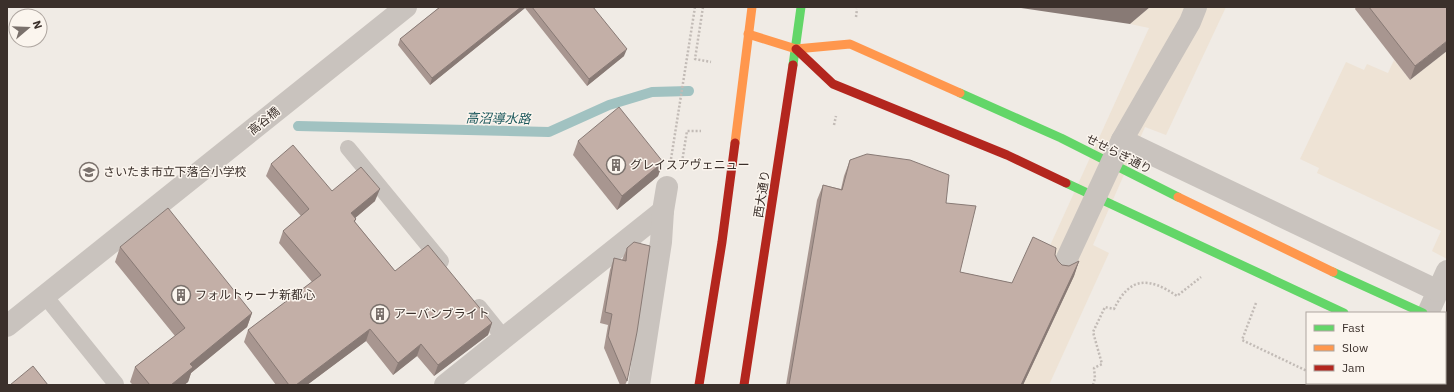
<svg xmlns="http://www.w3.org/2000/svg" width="1454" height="392" font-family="'IBM Plex Sans','Noto Sans JP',sans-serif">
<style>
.plaza{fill:#eee3d5}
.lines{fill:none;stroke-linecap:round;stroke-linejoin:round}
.stream{stroke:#a1c2c1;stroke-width:10}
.path{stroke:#c2bbb6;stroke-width:2.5;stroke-dasharray:2 2;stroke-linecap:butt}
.lane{stroke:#c9c3be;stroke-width:16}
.street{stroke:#c9c3be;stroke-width:22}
.fast{stroke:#63d668;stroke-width:9}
.slow{stroke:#ff974d;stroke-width:9}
.jam{stroke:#b3261e;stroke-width:9}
.street-bridge{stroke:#c9c3be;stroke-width:22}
.wall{fill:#a89690}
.shaded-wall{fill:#887a75}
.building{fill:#c3afa7;stroke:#887a75}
.labels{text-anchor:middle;stroke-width:3;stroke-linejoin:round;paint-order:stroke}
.street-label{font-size:12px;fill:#3b302b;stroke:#fbf5ee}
.poi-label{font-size:12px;fill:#3b302b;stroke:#fbf5ee;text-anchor:start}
.water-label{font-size:13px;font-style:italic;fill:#1f5a5e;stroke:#fbf5ee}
</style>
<rect width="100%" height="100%" fill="#f0ebe5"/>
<g class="plaza">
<polygon points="1150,7 1226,7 1166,135 1145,127 1093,245 1109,253 1049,385 1023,385 1073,277 1048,250 1149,28 1130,24"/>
<polygon points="1447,51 1447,259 1432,251 1441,231 1317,173 1319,168 1300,159 1346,62 1364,70 1367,64 1388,73 1394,60 1410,80"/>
</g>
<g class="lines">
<polyline class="stream" points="298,126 549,132 609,105 652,92 689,91"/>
<g class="path">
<polyline points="703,7 695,59 711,62"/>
<polyline points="856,17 857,9"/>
<polyline points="834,125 836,116"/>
<polyline points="671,159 695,7"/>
<polyline points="682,162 687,131 701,131"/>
<polyline points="1256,303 1242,340 1307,371"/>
<polyline points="1331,383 1336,385"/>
<path d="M1093,385l2,-7 -1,-10 8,-4 -9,-32 12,-25 9,2c16,-33 35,-32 63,-13l24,-19"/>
</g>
<g class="lane">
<polyline points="348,148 441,261"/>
<polyline points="45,296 116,384"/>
<polyline points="479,307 504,338"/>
</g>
<g class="street">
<polyline points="1122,140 1190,22 1196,7"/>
<polyline points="1428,313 1447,271"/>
<polyline points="7,326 406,7"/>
<polyline points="445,385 663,211"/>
<polyline points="639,385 661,242 663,211 667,187"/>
<polyline points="1396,385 1397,383"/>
</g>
<g class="fast">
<polyline points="793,65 801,7"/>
<polyline points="960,93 1061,138 1178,197"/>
<polyline points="1066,183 1344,313"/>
<polyline points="1333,272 1423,313"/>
</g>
<g class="slow">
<polyline points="748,34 796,49 850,44 960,93"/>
<polyline points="735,143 752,7"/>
<polyline points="1178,197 1333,272"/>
</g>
<g class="jam">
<polyline points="796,49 833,84 1007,155 1066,183"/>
<polyline points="1445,323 1447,324"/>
<polyline points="1445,359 1447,360"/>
<polyline points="699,385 722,242 735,143"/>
<polyline points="744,385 793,65"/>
</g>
<polyline class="street-bridge" points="1062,269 1122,140 1438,291"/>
</g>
<g class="wall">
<polygon points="440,7 593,7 624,56 587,86 525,8 430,85 398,45 400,39"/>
<polygon points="1356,7 1447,7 1410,80 1355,9"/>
<polygon points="578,141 663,162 658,176 617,210 573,155"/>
<polygon points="850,160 946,203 960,272 1012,283 1055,255 1058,261 1062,265 1069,266 1079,261 1074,276 1023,385 786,385 817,200 823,185 841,189 844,176"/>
<polygon points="271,164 332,191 375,201 355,218 356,219 355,222 395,271 492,323 488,335 434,376 417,356 393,375 366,341 307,385 276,385 244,342 248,330 312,282 279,243 283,231 301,216 266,176"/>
<polygon points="120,247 252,313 247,327 191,373 188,382 184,385 133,385 130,382 135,367 175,336 115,262"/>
<polygon points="627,248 627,381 625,385 620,385 604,348 608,325 600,323 610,270 614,258 622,260"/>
</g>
<g class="shaded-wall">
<polygon points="521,7 526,7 525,8 430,85 432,78"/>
<polygon points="1015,7 1150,7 1130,24"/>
<polygon points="1447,41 1447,51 1410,80 1415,66"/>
<polygon points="627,49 624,56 587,86 589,79"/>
<polygon points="663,162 658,176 617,210 622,196"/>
<polygon points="380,189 375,201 347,225 351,213"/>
<polygon points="1079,261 1074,276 1023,385 1021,385"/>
<polygon points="252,313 247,327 191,373 188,382 184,385 171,385 190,364"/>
<polygon points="492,323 488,335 434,376 438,365"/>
<polygon points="370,329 366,341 307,385 296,385"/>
<polygon points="421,344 417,356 393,375 398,363"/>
</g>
<g class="building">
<polygon points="440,7 521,7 432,78 400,39"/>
<polygon points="532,7 593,7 627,49 589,79"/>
<polygon points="1369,7 1447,7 1447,41 1415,66"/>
<polygon points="619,107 663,162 622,196 578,141"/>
<polygon points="293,145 332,191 361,167 380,189 351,213 356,219 354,221 395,271 428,245 492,323 438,365 421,344 398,363 370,329 296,385 289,385 248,330 321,275 283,231 309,209 271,164"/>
<polygon points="867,154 910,160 949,175 946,203 976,206 960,272 1012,283 1033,237 1056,248 1055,255 1058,261 1062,265 1069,266 1079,261 1021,385 789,385 823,185 842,190 850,160"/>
<polygon points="168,208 252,313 190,364 193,367 171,385 150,385 135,367 185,328 120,247"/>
<polygon points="634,242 650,246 637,332 627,381 608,336 612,314 605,312 614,258 626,261 627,248"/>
<polygon points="33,366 48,385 10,385"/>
</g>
<defs>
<symbol id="building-ring" viewBox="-11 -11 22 22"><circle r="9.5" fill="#fbf5ee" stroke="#7a716c" stroke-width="1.5"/><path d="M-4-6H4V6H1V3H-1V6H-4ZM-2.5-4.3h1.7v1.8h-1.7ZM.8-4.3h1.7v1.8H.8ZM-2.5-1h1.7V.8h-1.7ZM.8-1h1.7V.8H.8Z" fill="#7a716c"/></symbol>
<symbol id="school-ring" viewBox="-11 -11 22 22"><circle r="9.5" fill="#fbf5ee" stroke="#7a716c" stroke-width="1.5"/><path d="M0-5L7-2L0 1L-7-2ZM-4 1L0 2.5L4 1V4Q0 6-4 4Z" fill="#7a716c"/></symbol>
</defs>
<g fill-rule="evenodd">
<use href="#building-ring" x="605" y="154" width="22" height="22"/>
<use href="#school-ring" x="78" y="161" width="22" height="22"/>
<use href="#building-ring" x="170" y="284" width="22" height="22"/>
<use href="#building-ring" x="369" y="303" width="22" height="22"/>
</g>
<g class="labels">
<g class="street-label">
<text transform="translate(264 121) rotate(-39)" y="4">高谷橋</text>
<text transform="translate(1119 154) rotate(27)" y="4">せせらぎ通り</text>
<text transform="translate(762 194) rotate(-81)" y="4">西大通り</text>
</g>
<g class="poi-label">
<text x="630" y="169">グレイスアヴェニュー</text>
<text x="103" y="176">さいたま市立下落合小学校</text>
<text x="195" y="299">フォルトゥーナ新都心</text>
<text x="394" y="318">アーバンブライト</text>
</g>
<g class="water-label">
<text transform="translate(498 118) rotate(1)" y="5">高沼導水路</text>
</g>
</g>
<rect width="1454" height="392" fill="none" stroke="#3b302b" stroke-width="16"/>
<rect x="1306" y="312" width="140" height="72" fill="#fbf5ee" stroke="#aea6a0"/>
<rect x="1314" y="325" width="20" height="6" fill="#63d668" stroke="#aea6a0"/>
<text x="1342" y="332" font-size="12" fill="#3b302b">Fast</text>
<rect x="1314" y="345" width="20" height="6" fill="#ff974d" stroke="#aea6a0"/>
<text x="1342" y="352" font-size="12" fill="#3b302b">Slow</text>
<rect x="1314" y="365" width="20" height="6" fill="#b3261e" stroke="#aea6a0"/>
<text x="1342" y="372" font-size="12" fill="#3b302b">Jam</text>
<g transform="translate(28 28) rotate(71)"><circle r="19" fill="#fbf5ee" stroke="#aea6a0"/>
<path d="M0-3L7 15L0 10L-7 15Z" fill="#7a716c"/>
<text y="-6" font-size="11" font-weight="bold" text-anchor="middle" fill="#3b302b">N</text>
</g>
</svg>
